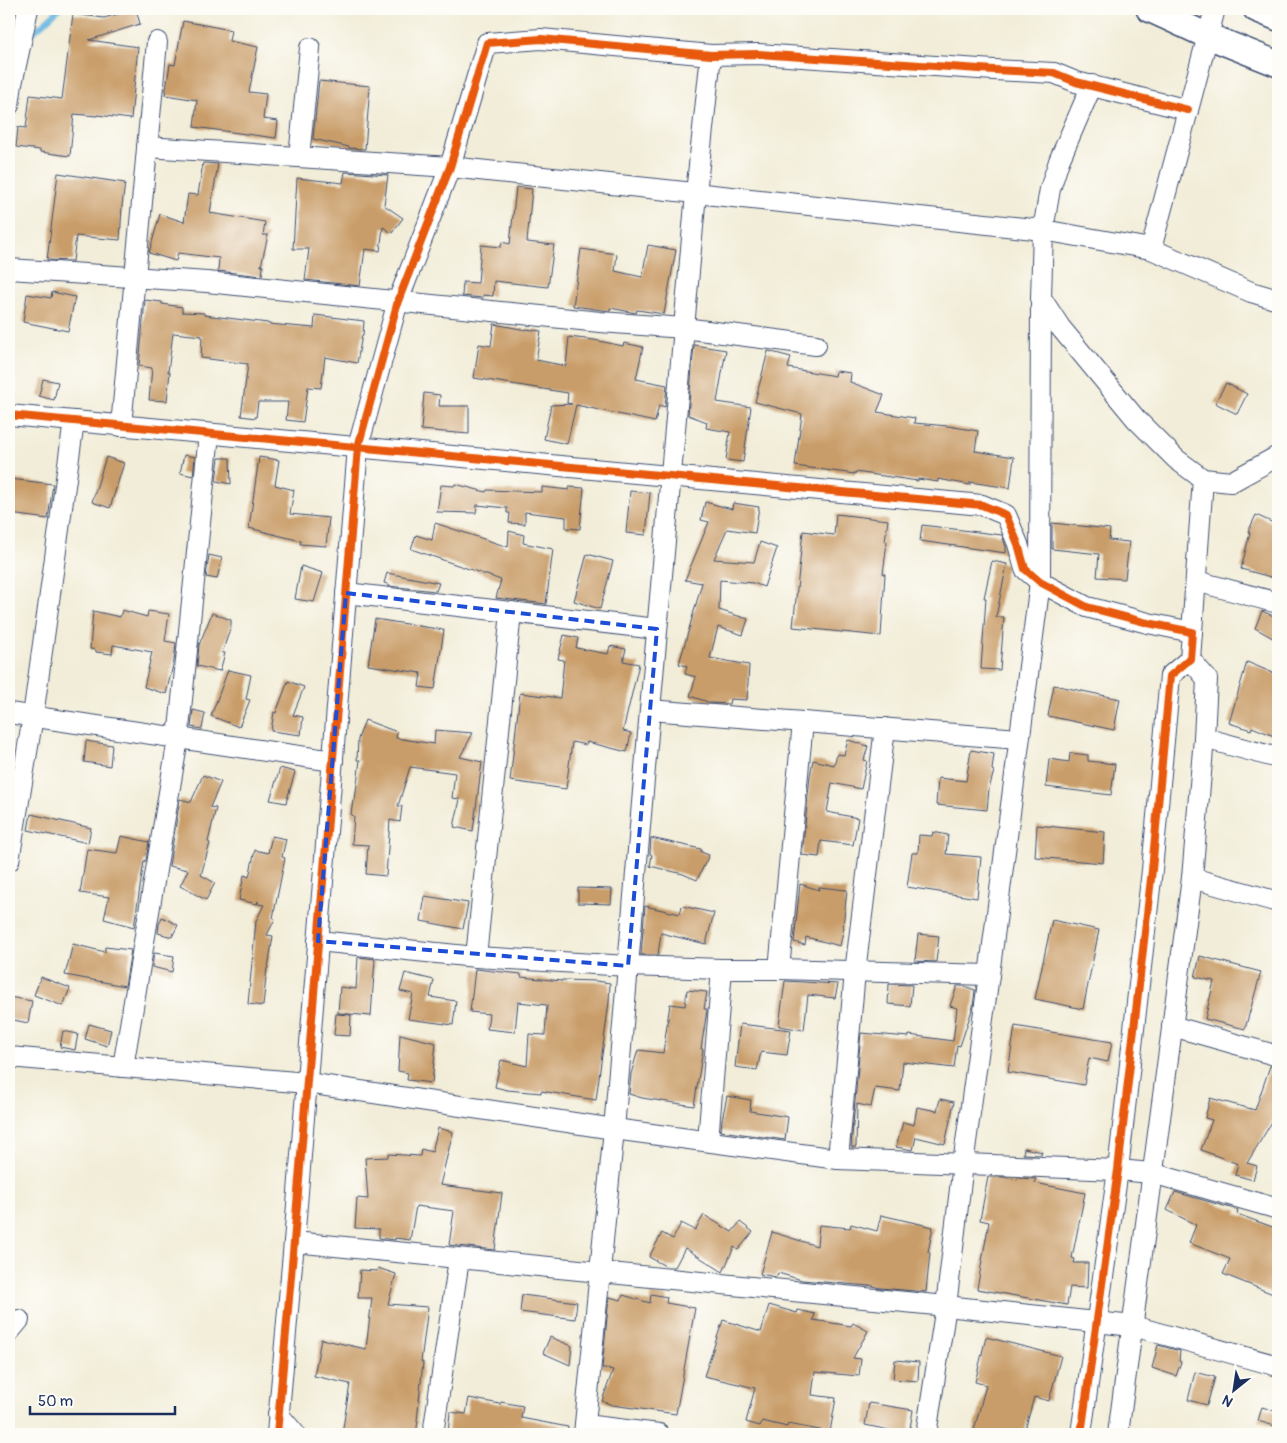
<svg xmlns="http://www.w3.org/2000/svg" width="1287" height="1443" font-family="Pangolin,sans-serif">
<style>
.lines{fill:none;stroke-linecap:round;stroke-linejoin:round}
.stream{stroke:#66b6e0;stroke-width:5.5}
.building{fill:#c99d69}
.minor-casing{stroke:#3b4c70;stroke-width:22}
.major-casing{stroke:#3b4c70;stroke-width:28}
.minor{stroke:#fff;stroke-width:20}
.major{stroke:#fff;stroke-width:25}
.cycleway-casing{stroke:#fdfcf7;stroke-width:11}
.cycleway{stroke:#e8590c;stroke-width:8}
.marked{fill:none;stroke:#1d4ed8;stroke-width:4;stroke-dasharray:10 6;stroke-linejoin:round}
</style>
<rect width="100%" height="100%" fill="#fdfcf7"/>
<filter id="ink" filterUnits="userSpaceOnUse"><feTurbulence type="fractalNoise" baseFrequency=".02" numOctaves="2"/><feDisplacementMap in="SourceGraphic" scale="10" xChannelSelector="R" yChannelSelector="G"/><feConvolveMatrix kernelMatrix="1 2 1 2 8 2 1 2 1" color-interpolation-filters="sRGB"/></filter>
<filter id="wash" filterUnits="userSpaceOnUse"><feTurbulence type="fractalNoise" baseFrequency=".0096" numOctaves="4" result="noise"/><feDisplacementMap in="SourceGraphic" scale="20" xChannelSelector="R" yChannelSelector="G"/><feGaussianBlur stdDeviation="1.12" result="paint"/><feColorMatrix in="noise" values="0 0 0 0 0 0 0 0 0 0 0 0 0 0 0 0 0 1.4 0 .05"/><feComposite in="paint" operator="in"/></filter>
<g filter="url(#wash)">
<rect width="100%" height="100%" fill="#f2edd8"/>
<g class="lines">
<polyline class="stream" points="29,35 42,25 59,9"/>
</g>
<g id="blocks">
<g class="building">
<polygon points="136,9 140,24 89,40 138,47 131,119 97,115 97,116 74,114 70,156 40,152 40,150 16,147 18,127 26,128 30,95 62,99 73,14 104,18"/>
<polygon points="183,21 231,30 229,41 258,47 249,92 266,94 263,119 278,121 276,138 194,127 197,100 165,95 170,64 175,65"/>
<polygon points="319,81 370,86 365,149 349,148 349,147 313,139"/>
<polygon points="203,163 218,164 210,213 265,222 263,235 268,235 261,266 263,266 262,276 218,271 219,258 178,253 176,261 149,253 160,214 184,222 188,194 198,195"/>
<polygon points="345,172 388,175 384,205 403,218 392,233 383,227 380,251 365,249 360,286 305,280 309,249 293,249 297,178 343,183"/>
<polygon points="58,173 125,183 122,206 120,240 76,236 73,261 47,260"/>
<polygon points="516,187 532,189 527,242 554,245 548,287 494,281 493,296 483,295 483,298 462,296 463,282 478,283 481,245 501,247 502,242 510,244"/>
<polygon points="648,245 676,250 664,314 637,310 636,313 610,308 610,311 573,306 581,249 617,254 615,271 642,277"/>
<polygon points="52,292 75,297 68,331 23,322 27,294 51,298"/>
<polygon points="145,300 162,302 162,304 182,307 182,312 204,313 204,315 268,323 268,324 314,328 315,315 364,321 363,335 362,335 357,363 325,357 321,388 308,387 303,422 286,420 288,402 258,402 256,418 241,416 248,364 201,358 202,336 173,333 168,372 170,372 167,401 149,400 152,368 139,366"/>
<polygon points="494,324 526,330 526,329 541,331 536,360 566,366 569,337 594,340 623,346 624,343 643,347 636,379 667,385 665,407 659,405 655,422 576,405 567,444 544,439 551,405 572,404 567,403 568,393 474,378 479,344 491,346"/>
<polygon points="694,345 726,350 717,402 751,407 743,462 726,460 730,432 706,428 707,422 688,415"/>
<polygon points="768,351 791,357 788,368 835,376 836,371 851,373 850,382 884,395 877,412 915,418 914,423 948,426 978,431 975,451 1014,457 1010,488 970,482 970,485 938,479 938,482 918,479 918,481 855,472 855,474 795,466 802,414 755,402"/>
<polygon points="43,379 58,382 54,400 39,396"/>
<polygon points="1226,383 1247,394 1237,414 1215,403"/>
<polygon points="424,393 440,395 439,406 469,406 469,434 421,430"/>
<polygon points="184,455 195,457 193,476 180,473"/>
<polygon points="106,457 124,463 110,508 92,502"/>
<polygon points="259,457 279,460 275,485 294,490 290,514 329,518 326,546 300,544 301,541 249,528"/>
<polygon points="219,458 230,458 231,484 216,481"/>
<polygon points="9,479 53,484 48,519 10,514 12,499 9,498"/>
<polygon points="455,484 486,492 487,490 542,492 542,487 569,490 569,487 584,488 580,529 566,528 566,517 525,512 525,524 509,523 510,513 507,513 507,508 477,505 476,513 437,512 441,485 454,486"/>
<polygon points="630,491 650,493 646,535 626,533"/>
<polygon points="705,502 732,509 733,503 759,507 755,533 727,529 714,559 754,562 760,542 777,548 764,587 753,583 720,580 719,610 748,619 743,635 718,627 710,658 749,665 747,700 730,699 729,704 711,703 690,696 696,677 685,674 687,666 679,664 702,583 685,580 709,522 701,520"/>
<polygon points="836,514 888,520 885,541 887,542 883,574 885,574 881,636 793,627 803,531 834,535"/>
<polygon points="1256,515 1278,525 1278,579 1241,569 1250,533 1248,532"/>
<polygon points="435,523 508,547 509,531 524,535 523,543 553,549 546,604 496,598 501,580 411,549 416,535 432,540"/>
<polygon points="1052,523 1110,529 1109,540 1129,542 1125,579 1097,577 1099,554 1052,549"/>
<polygon points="922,525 1002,535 1006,547 1006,553 920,541"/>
<polygon points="587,554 613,561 600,609 574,601"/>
<polygon points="209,555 222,558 217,579 206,577"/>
<polygon points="992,561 1007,564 996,617 1004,617 1000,670 981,669 986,598 984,598"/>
<polygon points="301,566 323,573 314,602 295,599"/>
<polygon points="387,573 439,583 436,591 388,586 388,584 384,583"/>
<polygon points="122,610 147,617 148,611 169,614 165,641 176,643 174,661 166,694 144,687 152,652 113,645 112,654 96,652 96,650 90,649 93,611 120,617"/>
<polygon points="1262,611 1278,618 1278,641 1255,628"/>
<polygon points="212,613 231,620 231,626 222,653 225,653 220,671 197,666 199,645"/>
<polygon points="375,619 444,630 435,689 419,687 421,673 368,665"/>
<polygon points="564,635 578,638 576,648 608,654 610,646 626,649 623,661 639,664 623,731 631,733 627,752 587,742 586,745 572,742 566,789 510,781 520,693 560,698 564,660 558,659"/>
<polygon points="1247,662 1278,675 1278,726 1274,736 1252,727 1251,730 1229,723"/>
<polygon points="228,670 251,675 246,699 250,700 239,727 211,716"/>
<polygon points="288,681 304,687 293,715 303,717 301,735 271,731 274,712 276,713"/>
<polygon points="1054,685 1120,699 1114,730 1048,716"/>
<polygon points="193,710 205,713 202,729 191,727"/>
<polygon points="365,720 397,732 396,738 434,744 435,730 473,733 460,757 482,762 473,831 454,827 460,799 452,798 455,773 410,767 398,806 402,806 400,822 390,820 386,876 366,874 368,845 352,844 354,816 351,815 353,800 355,800 360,760 357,760 358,739"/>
<polygon points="848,740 868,746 864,760 867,761 861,789 832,783 827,812 858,818 853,845 821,841 819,857 802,855 810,776 813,760 834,765 837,754 844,755"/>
<polygon points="86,741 112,745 110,766 84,762"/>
<polygon points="971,750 994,754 992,770 994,771 989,789 987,810 936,805 938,778 966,781"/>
<polygon points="1070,753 1088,755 1088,761 1115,764 1111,795 1046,787 1049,759 1069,762"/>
<polygon points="280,768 295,772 286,803 270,800"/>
<polygon points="203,775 221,782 210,807 216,808 208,842 210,843 201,875 215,883 206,900 180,886 188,870 169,866 180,799 191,802"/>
<polygon points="31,814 91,828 88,843 28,830"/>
<polygon points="1037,825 1105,832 1103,863 1035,857"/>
<polygon points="933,832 948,835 946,854 981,857 977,898 907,887 912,853 918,853 919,835 932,836"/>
<polygon points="121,836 149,842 146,861 144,861 134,927 104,919 109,897 80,893 87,849 117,853"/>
<polygon points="272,836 286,839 282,857 285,858 273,918 275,919 267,935 273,936 268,968 267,968 263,1006 248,1004 256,921 264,905 258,904 258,901 257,904 239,900 244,875 249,877 255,850 268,853"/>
<polygon points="651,838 701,849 701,852 709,855 697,880 683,874 650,866 652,855 650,854"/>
<polygon points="800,884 819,890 819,887 847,890 843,927 844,927 840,946 806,937 805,945 794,942"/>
<polygon points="578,888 612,889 611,904 578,903"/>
<polygon points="425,896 468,903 463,929 421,921"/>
<polygon points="645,906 680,914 682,906 714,913 706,944 661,933 658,955 641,955"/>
<polygon points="162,917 178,925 172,937 158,933 159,924"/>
<polygon points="1052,920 1099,930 1083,1009 1035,999"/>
<polygon points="918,934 939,936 936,962 915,961"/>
<polygon points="73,944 105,952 105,947 131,950 125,986 65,975"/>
<polygon points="154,953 174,956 172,972 152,967"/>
<polygon points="1200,956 1261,972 1245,1029 1205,1019 1214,981 1195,977"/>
<polygon points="358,957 375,959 371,1016 338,1013 340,987 356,989"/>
<polygon points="475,969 521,974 521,977 562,981 562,980 596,981 610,983 609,1002 596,1100 541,1091 541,1093 507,1090 495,1087 501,1060 527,1066 529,1034 545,1035 547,1005 518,1002 515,1032 487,1029 489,1014 470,1012"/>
<polygon points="405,973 434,980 430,997 456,1001 453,1025 408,1019 413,994 400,991"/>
<polygon points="41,977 70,988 63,1006 34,995"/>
<polygon points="785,981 838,984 835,998 808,995 804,1030 779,1026"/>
<polygon points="889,984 912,985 910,1006 888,1004"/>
<polygon points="957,986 964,986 975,990 973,1007 960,1046 957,1045 954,1068 903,1062 900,1091 875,1088 871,1107 857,1104 856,1147 851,1147 861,1033 909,1037 909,1035 953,1041 957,1008 950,1006"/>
<polygon points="687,990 707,992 704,1009 707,1009 707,1010 701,1049 703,1049 694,1106 642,1098 629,1094 631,1074 638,1050 663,1053 670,1004 685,1006"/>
<polygon points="9,997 32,1001 28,1023 9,1019"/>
<polygon points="336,1014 351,1015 350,1036 334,1035"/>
<polygon points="89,1024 111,1030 107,1046 85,1039"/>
<polygon points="740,1024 791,1030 787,1055 761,1052 757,1070 735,1067"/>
<polygon points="1015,1026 1112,1042 1108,1062 1089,1058 1084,1085 1008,1072"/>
<polygon points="63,1031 78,1034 75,1050 60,1047"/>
<polygon points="400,1034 436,1043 432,1083 407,1080 408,1073 398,1071"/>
<polygon points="1270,1066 1278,1068 1278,1112 1247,1163 1257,1166 1253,1180 1235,1175 1238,1164 1201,1150 1212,1120 1205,1118 1210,1098 1255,1110"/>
<polygon points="727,1096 751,1100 750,1111 788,1117 785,1140 721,1131 722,1120"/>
<polygon points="940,1099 954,1102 945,1144 916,1137 913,1150 896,1147 903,1122 914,1125 917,1107 937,1111"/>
<polygon points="438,1128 453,1132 440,1185 502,1193 495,1250 449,1245 454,1211 416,1206 410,1240 395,1238 395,1240 379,1238 379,1229 355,1228 357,1198 368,1199 365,1158 388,1157 388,1154 420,1156 421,1149 432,1152"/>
<polygon points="1024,1148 1042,1152 1041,1155 1023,1154"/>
<polygon points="988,1177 1004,1177 1017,1180 1018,1178 1036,1179 1035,1183 1085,1193 1072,1258 1075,1259 1074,1263 1088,1263 1087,1288 1070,1287 1067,1305 977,1289 989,1222 980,1220"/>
<polygon points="1175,1192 1238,1210 1237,1214 1278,1229 1278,1296 1223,1274 1230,1259 1189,1243 1196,1225 1167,1210"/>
<polygon points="704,1215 732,1232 740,1222 753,1232 738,1250 734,1247 723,1272 685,1248 675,1267 667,1267 649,1257 662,1233 673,1239 681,1223 695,1230"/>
<polygon points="881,1215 933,1227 928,1252 930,1253 926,1292 880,1288 869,1285 869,1286 802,1280 778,1273 776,1277 760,1274 772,1232 817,1246 819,1225 850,1228 851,1224 877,1231"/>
<polygon points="378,1268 396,1274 388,1304 428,1307 421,1362 423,1362 417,1421 418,1421 416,1434 342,1434 350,1384 314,1376 321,1339 366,1349 372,1298 358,1298 360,1270 377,1271"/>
<polygon points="651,1294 667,1297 666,1303 695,1308 676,1414 612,1405 602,1401 613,1370 602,1368 609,1297 621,1300 623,1295 650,1303"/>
<polygon points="522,1295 577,1302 575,1319 520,1312"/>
<polygon points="769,1305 797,1313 798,1310 815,1314 813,1320 851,1326 853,1323 868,1331 853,1358 861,1359 859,1376 815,1372 812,1395 836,1398 830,1432 788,1424 787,1427 762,1421 760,1426 746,1422 755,1388 704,1376 723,1320 761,1332"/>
<polygon points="550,1337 572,1346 570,1365 543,1353"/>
<polygon points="986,1337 1061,1356 1049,1401 1034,1397 1024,1434 973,1434 986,1385 975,1382"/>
<polygon points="1158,1345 1180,1351 1179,1361 1181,1362 1176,1376 1152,1368"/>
<polygon points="895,1360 919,1362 918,1381 893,1379"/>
<polygon points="1195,1372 1215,1377 1207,1405 1188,1400"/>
<polygon points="469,1398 500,1404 501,1402 523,1406 521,1418 568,1427 567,1434 448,1434 450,1412 466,1414"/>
<polygon points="869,1403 913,1410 909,1434 893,1434 894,1431 865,1425"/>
<polygon points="1262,1407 1278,1412 1278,1427 1258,1421"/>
</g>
</g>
</g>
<g filter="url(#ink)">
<use href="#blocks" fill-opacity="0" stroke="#3b4c70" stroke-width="1"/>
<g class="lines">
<defs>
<g id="minor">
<polyline points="9,105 12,84 28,9"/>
<polyline points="147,147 450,167 1043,230 1151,249 1251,292 1278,300"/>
<polyline points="299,157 310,48"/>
<polyline points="1151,249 1215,9"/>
<polyline points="9,269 207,282 600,322 684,328 816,345"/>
<polyline points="1041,298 1060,327 1136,419 1176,459 1203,479 1231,482 1278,456"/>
<polyline points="9,415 982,505 1006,515 1018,544 1025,569 1040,582 1087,607 1148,623 1192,632 1190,659 1170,676 1152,870 1118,1170 1081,1434"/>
<polyline points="121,426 157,42"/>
<polyline points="1196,581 1278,603"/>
<polyline points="346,593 657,629"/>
<polyline points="1192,632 1203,479"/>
<polyline points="650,710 1019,739"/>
<polyline points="9,713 333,761"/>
<polyline points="1204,738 1278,758"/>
<polyline points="9,861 33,716 74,421"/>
<polyline points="1192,878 1278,902"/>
<polyline points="318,941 476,957 628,966 722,969 779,969 989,975"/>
<polyline points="476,957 511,612"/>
<polyline points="779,969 803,722"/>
<polyline points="1172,1026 1278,1056"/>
<polyline points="9,1057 307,1083 614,1129 838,1159 1118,1170 1152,1173 1278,1209"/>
<polyline points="123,1067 178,739 209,434"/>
<polyline points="708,1141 722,969"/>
<polyline points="838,1159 855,972 885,728"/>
<polyline points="294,1242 946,1306 1133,1326 1278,1366"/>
<polyline points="9,1332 19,1320"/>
<polyline points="278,1414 295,1434"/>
<polyline points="585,1425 659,1434"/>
<polyline points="277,1434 294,1242 358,447 398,301 450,167 487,43 541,39 711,55 758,54 994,70 1054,73 1076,82 1188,110"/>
<polyline points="433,1434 459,1259"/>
<polyline points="584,1434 614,1129 650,710 696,193 711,55"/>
<polyline points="926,1434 946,1306 963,1164 989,975 1040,582 1041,298 1043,230 1050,189 1059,161 1092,85"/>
<polyline points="1118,1434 1192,878 1204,738 1207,679 1190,659"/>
</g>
<g id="major">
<polyline points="1149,9 1208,36 1278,64"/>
<polyline points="1256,9 1278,18"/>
</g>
</defs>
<use href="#minor" class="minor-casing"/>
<use href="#major" class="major-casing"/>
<use href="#minor" class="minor"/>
<use href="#major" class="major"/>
<defs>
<g id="cycleway">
<polyline points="9,415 982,505 1006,515 1018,544 1025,569 1040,582 1087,607 1148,623 1192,632 1190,659 1170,676 1152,870 1118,1170 1081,1434"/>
<polyline points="277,1434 294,1242 358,447 398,301 450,167 487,43 541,39 711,55 758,54 994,70 1054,73 1076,82 1188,110"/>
</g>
</defs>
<use href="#cycleway" class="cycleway-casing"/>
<use href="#cycleway" class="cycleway"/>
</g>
</g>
<path class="marked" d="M346,593l311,36 -29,337 -310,-25z"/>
<rect width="1287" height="1443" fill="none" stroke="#fdfcf7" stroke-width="30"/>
<g transform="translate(1234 1390) rotate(210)" stroke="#fdfcf7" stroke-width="4" paint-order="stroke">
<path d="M0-4L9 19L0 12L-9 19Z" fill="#1b2f5e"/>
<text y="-8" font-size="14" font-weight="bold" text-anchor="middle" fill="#1b2f5e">N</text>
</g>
<path d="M30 1406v8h145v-8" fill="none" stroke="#1b2f5e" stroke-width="2.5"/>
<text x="38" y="1406" font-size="15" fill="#1b2f5e" stroke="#fdfcf7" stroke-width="4" paint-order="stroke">50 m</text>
</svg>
